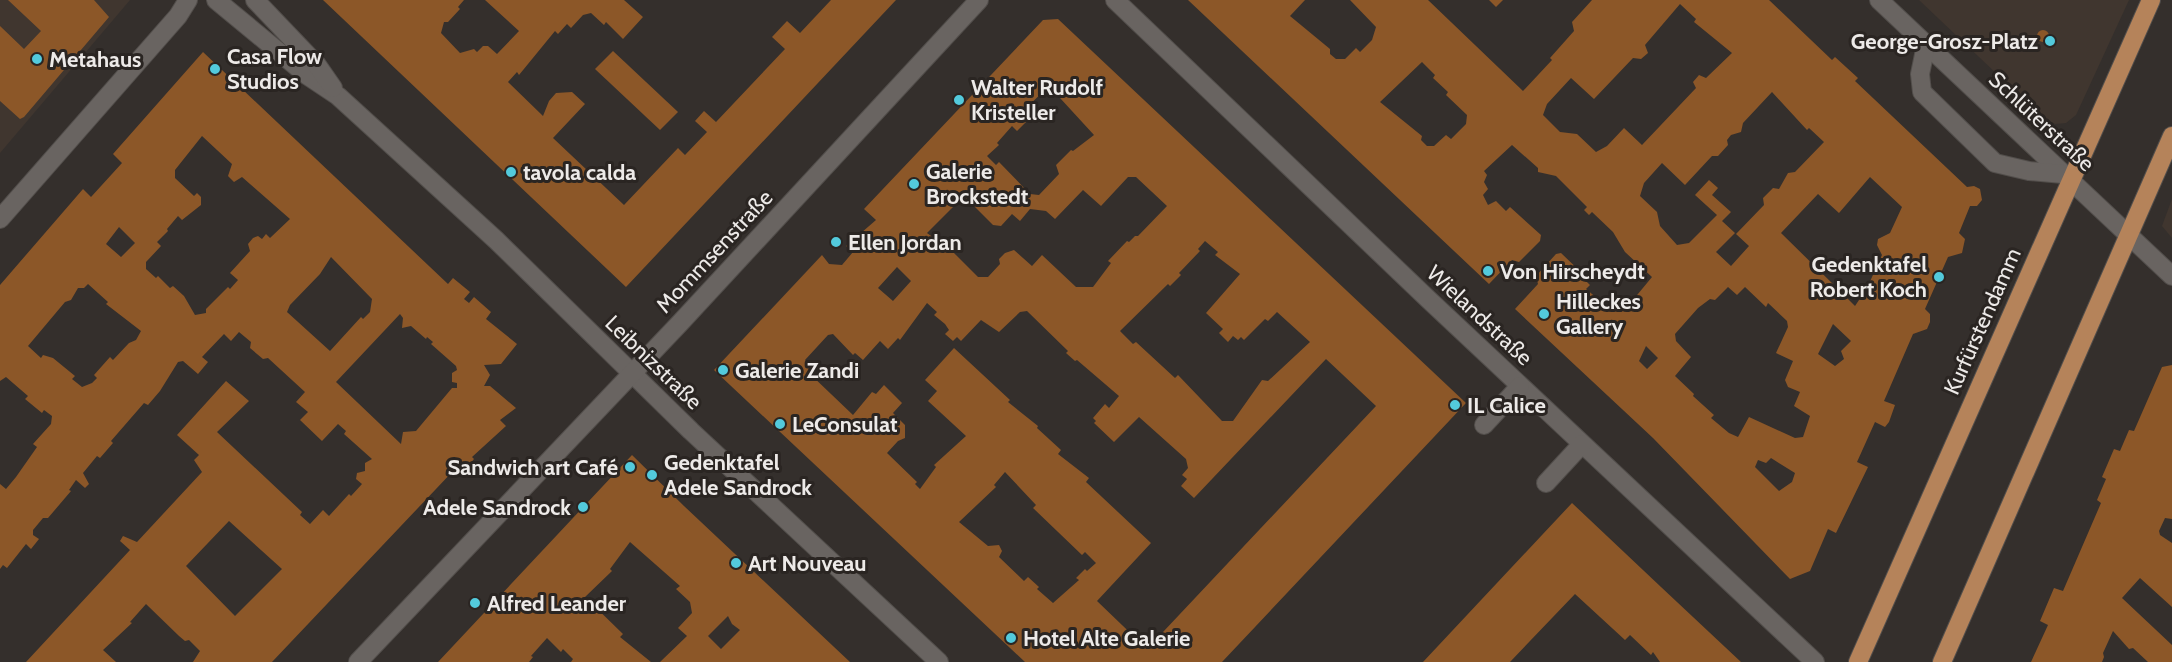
<svg xmlns="http://www.w3.org/2000/svg" width="2172" height="662" font-family="Cabin,sans-serif">
<style>
.built{fill:#40362f}
.building{fill:#8c5728;fill-rule:evenodd}
.lines{fill:none;stroke-linecap:round;stroke-linejoin:round}
.minor-casing{stroke:#524e4b;stroke-width:20}
.major-casing{stroke:#524e4b;stroke-width:20}
.minor{stroke:#696461;stroke-width:18}
.major{stroke:#b5835a;stroke-width:18}
.poi-dot{fill:#53cadc;stroke:#2a2522;stroke-width:2}
.labels{text-anchor:middle;stroke-width:6;stroke-linejoin:round;paint-order:stroke}
.poi-label{font-size:22px;font-weight:bold;fill:#edeae8;stroke:#2a2522;text-anchor:start}
.street-label{font-size:22px;fill:#edeae8;stroke:#2a2522}
</style>
<rect width="100%" height="100%" fill="#342f2c"/>
<g class="built">
<polygon points="0,0 130,0 0,153"/>
<polygon points="1919,0 2129,0 2076,115 2066,123 2055,124 2041,116"/>
<polygon points="2172,199 2172,238 2162,226"/>
</g>
<g class="building">
<polygon points="8,0 94,0 109,17 24,117 20,119 0,101 0,26 24,49 41,31"/>
<polygon points="323,0 464,0 458,7 460,9 448,22 444,22 441,33 460,53 474,49 477,52 483,46 488,46 497,54 519,31 485,0 624,0 643,17 623,39 606,22 604,25 591,13 583,15 571,28 567,24 558,34 555,31 519,75 517,72 508,82 543,116 549,101 556,93 572,92 585,104 553,138 624,205 678,148 685,155 707,132 695,121 704,111 716,122 785,49 772,37 787,21 800,33 831,0 896,0 626,287"/>
<path d="M1188,0h117l-15,16 40,33v5l6,5h9l11,-11 4,4 12,-12 4,-13 -26,-27h78l95,91 29,-31 -2,-2 24,-27 -2,-9 20,-22h177l63,60 3,-3 23,21 -3,3 112,106 7,-1 6,3 2,11 -5,6h-7l-11,27 6,6 -3,14 -14,4 -23,52 5,5v8l-3,7 -14,5 -29,67 11,4 -6,17 -4,5 -10,-5 -18,40 11,5 -32,66 -8,-4 -18,42 -20,8 -137,-141 -138,-129 23,-25 -2,-8 20,-22 5,-1 24,23 -2,2 7,7 -4,4 12,10 -4,6 10,6 5,-5 8,1 5,-3 6,2 24,-29 -27,-25 -12,-20 -21,-20 -3,3 -5,-5 3,-3 -31,-31 -18,-4v-4l-26,-23 -28,26 3,4 -3,7 4,7 -5,6 5,10 8,-4 10,10 4,-4 31,28 -1,6 -21,21 -7,-2 -23,24zM1680,4l16,15 -2,3 38,31 -26,25 -7,-3 -6,7 3,6 -54,57 -18,-17 -17,18 -11,6 -19,-18 -17,-2 -17,-17 4,-11 24,-26 23,21 39,-41 8,1 7,-6 -3,-8zM1422,62l13,13 -2,3 15,14 -2,3 21,20 -1,9 -15,15 -5,-4 -12,11h-7l-6,-6 1,-4 -42,-34zM1772,92l35,38 2,-2 15,14 -29,30 -7,1 -9,16 -6,-1 -10,10 1,7 -28,29 13,12 -18,20 -15,-14 19,-19 -13,-12 9,-9 -19,-17 6,-7 -9,-8 -14,15 22,20 -28,28 -12,2 -17,-19 -3,-14 -17,-16 4,-13 18,-20 23,22 27,-29h6l10,-11 -1,-5 4,-5 10,-3 2,-9zM1870,177l32,30 -12,26 -12,6 -1,6 5,10 -15,33 -12,18 -8,-8 1,-5 -12,-6 -55,-54 37,-39 21,19zM1728,287l9,8 8,-8 21,20 2,-4 19,18 1,6 -12,26 17,8 -8,19 3,7 12,5 -6,14 16,10 -7,21 -8,1 -46,-21 -11,20 -9,-4 -18,-15 3,-3 -21,-19 1,-2 -19,-18 16,-19 -15,-16 -1,-7 23,-26 12,-9 5,1zM1833,324l18,17 -10,10 3,8 -9,7 -17,-12zM1646,346l12,12 -11,11 -8,-8zM1771,458l24,15 -3,9 -13,9 -24,-24 3,-7 8,3z"/>
<polygon points="1489,0 1503,0 1496,7"/>
<path d="M1058,19l408,384 -244,259h-197l-311,-292 108,-115 7,9 13,1 11,-13 -7,-6 30,-26 -12,-11 179,-189zM1049,86l45,49 -21,16 -2,-1 -15,15 3,9 -20,21 -9,-1 -31,-32 -3,3 -9,-9 12,-11 -2,-2 15,-17 5,5 12,-12 -8,-6zM1128,177h8l31,29 -29,30h-3l-6,6 -2,-1 -19,20 3,2 -18,24h-17l-34,-32 -10,11 -18,-16 -9,3 -6,6 1,5 -12,13h-10l-26,-26 -25,-18 37,-37 29,29 8,1 11,-12 8,7 10,-12 16,2 9,8 28,-29 18,16zM1205,241l13,11 -3,3 25,19 -34,39 17,16 -4,4 9,9 5,-6 5,4 3,-3 3,3 21,-21 3,2 9,-9 33,30 -42,39 -6,-1 -29,41h-11l-44,-46 -3,3 -39,-36 -3,2 -13,-13 48,-47 2,2 11,-11 -2,-2 21,-22 -2,-2zM897,267l14,14 -18,20 -15,-13zM927,303l10,9 -3,3 11,9 4,6 -4,4 8,7 4,-4 4,4 20,-21 18,12 21,-20 7,-1 41,40 -2,2 9,8 2,-1 42,36 -10,12 -4,-4 -12,14 3,3 -2,2 20,19 25,-25 47,42 2,9 -6,7 5,4 -6,7 13,12 132,-139 50,47 -229,243 -50,-48 54,-58 -65,-61 3,-4 -31,-24 3,-4 -24,-22 1,-2 -30,-24 2,-2 -56,-52 -29,32 12,11 -9,10 38,35 -32,29 2,2 -16,22 -5,-5 2,-2 -30,-29 11,-12 7,-3v-13l-12,-12 9,-10 -18,-18 -8,9 -4,-2 -19,23 -44,-42v-8l-4,-5 23,-25 5,-1 20,21 2,-2 8,7 17,-19 8,8 10,-11 2,2zM1005,472l31,33 -3,3 49,47 3,-3 11,11 -9,8 -2,-2 -9,9 3,2 -26,23 -16,-14 2,-2 -11,-10 -4,4 -25,-24 3,-6 -3,-6 -11,1 -29,-24 37,-35 -2,-2z"/>
<circle cx="2043" cy="36" r="6"/>
<polygon points="613,51 678,112 660,130 595,69"/>
<path d="M203,52l245,232 5,-6 17,14 -6,7 5,4 5,-6 17,15 -5,7 31,25 -16,20 -17,1 6,10 -6,11h6l26,22 -16,12 6,6 -34,31 2,2 -14,17 -6,-6 -182,192h-79l7,-11 -11,-11 -4,1 -6,-5 -33,-32 -16,18 2,1 -29,27 13,12h-90l104,-112 -10,-9 3,-5 14,6 65,-70 -8,-12 5,-5 -22,-20 49,-54 23,20 -32,31 85,80 -2,3 10,9 13,-14 6,6 20,-22 2,2 11,-12 -6,-5 1,-6 8,-2v-8l7,-4 -28,-25 2,-3 -8,-7 -16,17 -22,-21 8,-8 -12,-10 9,-10 -37,-34 -5,1 -13,-11 1,-6 -12,-10 -8,9 -7,-7 -22,23 6,5 -10,12 -15,-13 -5,1 -18,29 -12,14 -4,-2 -33,38 2,2 -13,15 -3,-2 -14,17 6,11 -4,4 -9,-8 -7,10 2,1 -23,27h-5l-10,12v5l6,4 -8,10 -5,-5 -19,24 -4,-3 -3,4v-85l6,5 10,-12 21,-30 -4,-3 18,-20 1,-8 -8,-6 -2,3 -17,-14 3,-3 -22,-19 -6,4v-96l83,-96 8,8 31,-34 -9,-9zM202,136l30,28 -4,12 6,6 8,-5 48,42 -20,19 -4,-4 -4,5 -4,-3 -5,2 -5,6 2,7 -20,22 8,7 -8,9 -2,-2 -22,22v4l-11,2 -11,-19 -11,-10 -3,2 -12,-12 -2,2 -10,-9v-7l15,-16 -4,-4 11,-11 -1,-2 11,-13 4,4 19,-15v-8l-4,-4 -3,3 -19,-18v-8zM119,227l16,16 -14,14 -15,-13zM331,257l41,42 -2,13 -7,7 -2,-2 -31,34 -43,-39 3,-7 30,-31zM88,284l20,18 -2,2 35,27 -5,9 -7,3 -16,17 -3,-3 -16,18 3,3 -5,5 -10,4 -10,-8 3,-3 -22,-18 -10,-3 -2,3 -13,-12 37,-44 6,-2 7,-12h6zM400,314l3,4 -1,10 9,-2 15,13 1,-2 6,5 -2,2 25,22 1,4 -5,3v9l5,1v5h-5l-36,43 -13,1 -2,12 -65,-62zM229,521l53,48 -47,47 -49,-50z"/>
<polygon points="2172,365 2172,519 2165,518 2159,531 2160,535 2172,543 2172,607 2140,578 2122,598 2172,645 2172,662 2148,662 2133,648 2129,649 2113,631 2103,653 2104,657 2102,662 2031,662 2048,625 2040,621 2054,588 2063,591 2101,503 2097,500 2106,479 2102,477 2114,449 2120,451 2129,430 2134,431 2162,367"/>
<path d="M632,455l52,51 166,156h-190l27,-26 -9,-8 14,-15 -2,-11 -14,-13 4,-3 -50,-44 -20,27 2,2 -27,26 38,37 -3,3 31,25h-80l2,-3 -10,-10 -2,3 -14,-14 -16,18 2,1 -4,5h-91zM728,616l4,8 8,6 -19,19 -13,-13z"/>
<polygon points="1572,503 1661,587 1741,662 1660,662 1653,652 1651,655 1630,635 1625,640 1575,594 1510,662 1423,662"/>
</g>
<g class="lines">
<defs>
<g id="minor">
<polyline points="216,0 308,76 338,96 496,240 691,431 939,662"/>
<polyline points="255,0 317,65 333,88"/>
<polyline points="1115,0 1428,299 1815,662"/>
<polyline points="1879,0 2172,276"/>
<polyline points="1926,45 1920,74 1922,92 1995,163 2029,171 2063,174"/>
<polyline points="0,219 178,16 188,0"/>
<polyline points="1484,425 1520,386"/>
<polyline points="1546,483 1582,444"/>
<polyline points="358,662 680,323 979,0"/>
</g>
<g id="major">
<polyline points="1858,662 2151,0"/>
<polyline points="1942,662 2172,136"/>
</g>
</defs>
<use href="#minor" class="minor-casing"/>
<use href="#major" class="major-casing"/>
<use href="#minor" class="minor"/>
<use href="#major" class="major"/>
</g>
<g class="poi-dot">
<circle cx="2050" cy="41" r="6"/>
<circle cx="37" cy="59" r="6"/>
<circle cx="215" cy="69" r="6"/>
<circle cx="959" cy="100" r="6"/>
<circle cx="511" cy="172" r="6"/>
<circle cx="914" cy="184" r="6"/>
<circle cx="836" cy="242" r="6"/>
<circle cx="1488" cy="271" r="6"/>
<circle cx="1939" cy="277" r="6"/>
<circle cx="1544" cy="314" r="6"/>
<circle cx="723" cy="370" r="6"/>
<circle cx="1455" cy="405" r="6"/>
<circle cx="780" cy="424" r="6"/>
<circle cx="630" cy="467" r="6"/>
<circle cx="652" cy="475" r="6"/>
<circle cx="583" cy="507" r="6"/>
<circle cx="736" cy="563" r="6"/>
<circle cx="475" cy="603" r="6"/>
<circle cx="1011" cy="638" r="6"/>
</g>
<g class="labels">
<g class="poi-label">
<text x="2038" y="49" text-anchor="end">George-Grosz-Platz</text>
<text x="227" y="64">Casa Flow<tspan x="227" dy="25">Studios</tspan></text>
<text x="49" y="67">Metahaus</text>
<text x="971" y="95">Walter Rudolf<tspan x="971" dy="25">Kristeller</tspan></text>
<text x="926" y="179">Galerie<tspan x="926" dy="25">Brockstedt</tspan></text>
<text x="523" y="180">tavola calda</text>
<text x="848" y="250">Ellen Jordan</text>
<text x="1927" y="272" text-anchor="end">Gedenktafel<tspan x="1927" dy="25">Robert Koch</tspan></text>
<text x="1500" y="279">Von Hirscheydt</text>
<text x="1556" y="309">Hilleckes<tspan x="1556" dy="25">Gallery</tspan></text>
<text x="735" y="378">Galerie Zandi</text>
<text x="1467" y="413">IL Calice</text>
<text x="792" y="432">LeConsulat</text>
<text x="664" y="470">Gedenktafel<tspan x="664" dy="25">Adele Sandrock</tspan></text>
<text x="618" y="475" text-anchor="end">Sandwich art Café</text>
<text x="571" y="515" text-anchor="end">Adele Sandrock</text>
<text x="748" y="571">Art Nouveau</text>
<text x="487" y="611">Alfred Leander</text>
<text x="1023" y="646">Hotel Alte Galerie</text>
</g>
<g class="street-label">
<text transform="translate(2042 121) rotate(43)" y="8">Schlüterstraße</text>
<text transform="translate(714 251) rotate(-47)" y="8">Mommsenstraße</text>
<text transform="translate(1480 315) rotate(43)" y="8">Wielandstraße</text>
<text transform="translate(1982 321) rotate(-66)" y="8">Kurfürstendamm</text>
<text transform="translate(654 362) rotate(44)" y="8">Leibnizstraße</text>
</g>
</g>
</svg>
